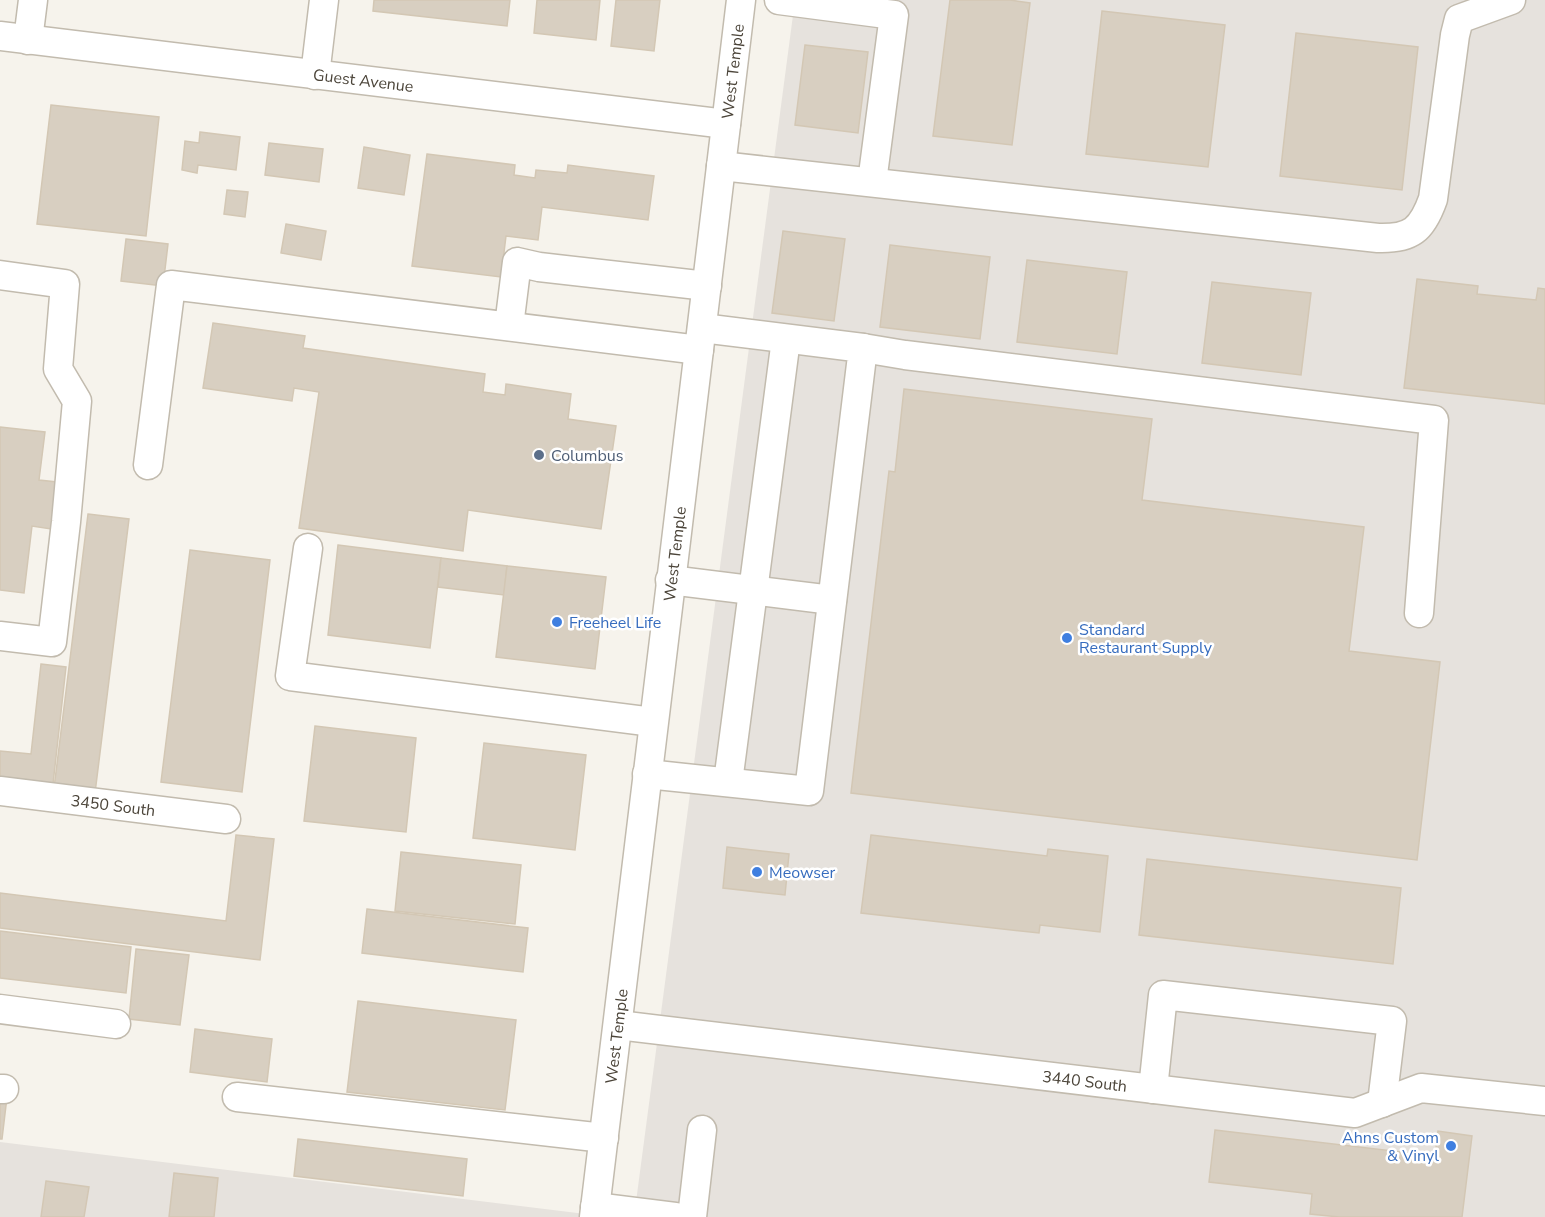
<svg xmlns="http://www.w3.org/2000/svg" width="1545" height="1217" font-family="'Nunito Sans',sans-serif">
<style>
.industrial{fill:#e6e2dd}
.building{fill:#d8cfc1;stroke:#d3c7b4;stroke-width:1.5}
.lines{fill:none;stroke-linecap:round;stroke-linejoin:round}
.minor-casing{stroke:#c2bbae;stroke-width:31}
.minor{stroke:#fff;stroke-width:28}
.service-dot{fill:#5c6f8a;stroke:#fff;stroke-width:2}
.shop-dot{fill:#3f7fe0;stroke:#fff;stroke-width:2}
.labels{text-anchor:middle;stroke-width:5;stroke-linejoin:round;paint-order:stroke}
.street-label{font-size:16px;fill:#4b4439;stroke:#fff}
.service-label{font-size:16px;fill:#4e5e75;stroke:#fff;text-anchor:start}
.shop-label{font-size:16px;fill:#366cbe;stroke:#fff;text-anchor:start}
</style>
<rect width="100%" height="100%" fill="#f6f3ec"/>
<g class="industrial">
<polygon points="795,0 1545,0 1545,1217 634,1217"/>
<polygon points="0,1142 610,1217 0,1217"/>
</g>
<g class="building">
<polygon points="374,0 510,0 507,26 373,11"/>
<polygon points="537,0 600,0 596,40 534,33"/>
<polygon points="616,0 660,0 654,51 611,46"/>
<polygon points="950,0 1010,0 1030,3 1012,145 933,136"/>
<polygon points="1102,11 1225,25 1208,167 1086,154"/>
<polygon points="1296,33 1418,47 1402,190 1280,176"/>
<polygon points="805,45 868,52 858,133 795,125"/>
<polygon points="51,105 159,117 146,236 37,224"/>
<polygon points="200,132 240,137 236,170 198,165 197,173 182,170 185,141 199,143"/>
<polygon points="269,143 323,149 319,182 265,175"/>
<polygon points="364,147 410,155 404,195 358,188"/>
<polygon points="427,154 515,165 514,175 535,178 536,170 567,173 568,165 654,176 648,220 542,207 538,240 506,236 501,277 412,266"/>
<polygon points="227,190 248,192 245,217 224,214"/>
<polygon points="286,224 326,231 321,260 281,253"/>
<polygon points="783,231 845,239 834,321 772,313"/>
<polygon points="126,239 168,244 163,286 121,281"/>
<polygon points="890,245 990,257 980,339 880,327"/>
<polygon points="1027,260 1127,272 1117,354 1017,342"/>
<polygon points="1417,279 1478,286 1477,294 1536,300 1538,288 1545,289 1545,404 1404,388"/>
<polygon points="1212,282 1311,293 1301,375 1202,363"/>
<polygon points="213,323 305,336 303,348 485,374 483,392 505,395 506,384 571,394 568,419 616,426 601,529 468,510 463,551 299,528 319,392 294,388 292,401 203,388"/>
<polygon points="904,389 1152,419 1142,500 1364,527 1349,651 1440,662 1417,860 851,793 889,471 895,472"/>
<polygon points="0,427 45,432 39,480 57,482 51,529 32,526 24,593 0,590"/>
<polygon points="88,514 129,519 95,793 54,788"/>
<polygon points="338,545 441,558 430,648 328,635"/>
<polygon points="190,550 270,560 242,792 161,782"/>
<polygon points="441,558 507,566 504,595 438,587"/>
<polygon points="507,566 606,577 595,669 496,657"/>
<polygon points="41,664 66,667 53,784 0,777 0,751 31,754"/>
<polygon points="315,726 416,738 406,832 304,821"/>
<polygon points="484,743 586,755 575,850 473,838"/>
<polygon points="236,835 274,839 260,960 0,928 0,893 226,921"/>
<polygon points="871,835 1047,856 1048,849 1108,856 1100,932 1040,925 1039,933 861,913"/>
<polygon points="727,847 789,854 785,895 723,888"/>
<polygon points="401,852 521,865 515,924 395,911"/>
<polygon points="1147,859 1401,888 1393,964 1139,935"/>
<polygon points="367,909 528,928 523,972 362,953"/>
<polygon points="0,931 131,947 126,993 0,978"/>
<polygon points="136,949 189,955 180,1025 129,1019"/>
<polygon points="358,1001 516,1020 505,1110 347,1092"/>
<polygon points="195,1029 272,1039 267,1082 190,1072"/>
<polygon points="0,1097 7,1097 2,1139 0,1139"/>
<polygon points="1215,1130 1435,1156 1438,1131 1472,1136 1462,1217 1339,1217 1310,1214 1312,1194 1209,1182"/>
<polygon points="298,1139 467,1159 463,1196 294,1176"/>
<polygon points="174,1173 218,1178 214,1217 169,1217"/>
<polygon points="46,1181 89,1187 84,1217 41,1217"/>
</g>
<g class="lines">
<defs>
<g id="minor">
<polyline points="779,0 894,15 872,182"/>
<path id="s1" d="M0,36l726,88"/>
<polyline points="28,40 33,0"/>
<polyline points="315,75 324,0"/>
<path d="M721,166l657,72c33,1 44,-8 55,-39l22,-164 4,-16 52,-19"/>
<polyline points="0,275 65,284 58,369 77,401 66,522 52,642 0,636"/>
<polyline points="509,326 517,262 539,267 707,286"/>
<polyline points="863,348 905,355 1434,420 1419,613"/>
<polyline points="148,465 171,285 699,350"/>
<polyline points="308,548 290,676 653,722"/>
<polyline points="670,580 832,600"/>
<polyline points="647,774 809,791 863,348 702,328"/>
<polyline points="728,782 786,339"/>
<path id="s2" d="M0,791l226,28"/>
<polyline points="0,1009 116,1024"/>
<path id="s3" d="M618,1025l737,88 66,-25 124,13"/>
<polyline points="0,1089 4,1089"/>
<polyline points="1153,1089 1163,995 1392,1021 1382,1103"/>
<polyline points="237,1097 604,1138"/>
<polyline points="595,1207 675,1217"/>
<path id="s4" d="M594,1217c50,-406 98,-811 147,-1217"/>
<polyline points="692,1217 702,1130"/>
</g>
</defs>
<use href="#minor" class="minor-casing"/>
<use href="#minor" class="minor"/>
</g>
<circle class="service-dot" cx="539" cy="455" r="6"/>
<g class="shop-dot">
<circle cx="557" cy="622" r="6"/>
<circle cx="1067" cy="638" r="6"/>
<circle cx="757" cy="872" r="6"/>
<circle cx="1451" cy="1146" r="6"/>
</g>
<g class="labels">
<g class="street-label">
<text dy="6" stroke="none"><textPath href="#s4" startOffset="1154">West Temple</textPath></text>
<text dy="6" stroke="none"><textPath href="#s1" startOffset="366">Guest Avenue</textPath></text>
<text dy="6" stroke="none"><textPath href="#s4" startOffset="668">West Temple</textPath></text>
<text dy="6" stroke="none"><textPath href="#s2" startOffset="114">3450 South</textPath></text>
<text dy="6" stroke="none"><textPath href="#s4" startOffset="182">West Temple</textPath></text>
<text dy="6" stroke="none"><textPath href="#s3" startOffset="470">3440 South</textPath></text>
</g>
<g class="service-label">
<text x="551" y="461">Columbus</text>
</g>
<g class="shop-label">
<text x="569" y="628">Freeheel Life</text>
<text x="1079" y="635">Standard<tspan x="1079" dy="18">Restaurant Supply</tspan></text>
<text x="769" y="878">Meowser</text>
<text x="1439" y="1143" text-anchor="end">Ahns Custom<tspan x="1439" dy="18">&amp; Vinyl</tspan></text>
</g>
</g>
</svg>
